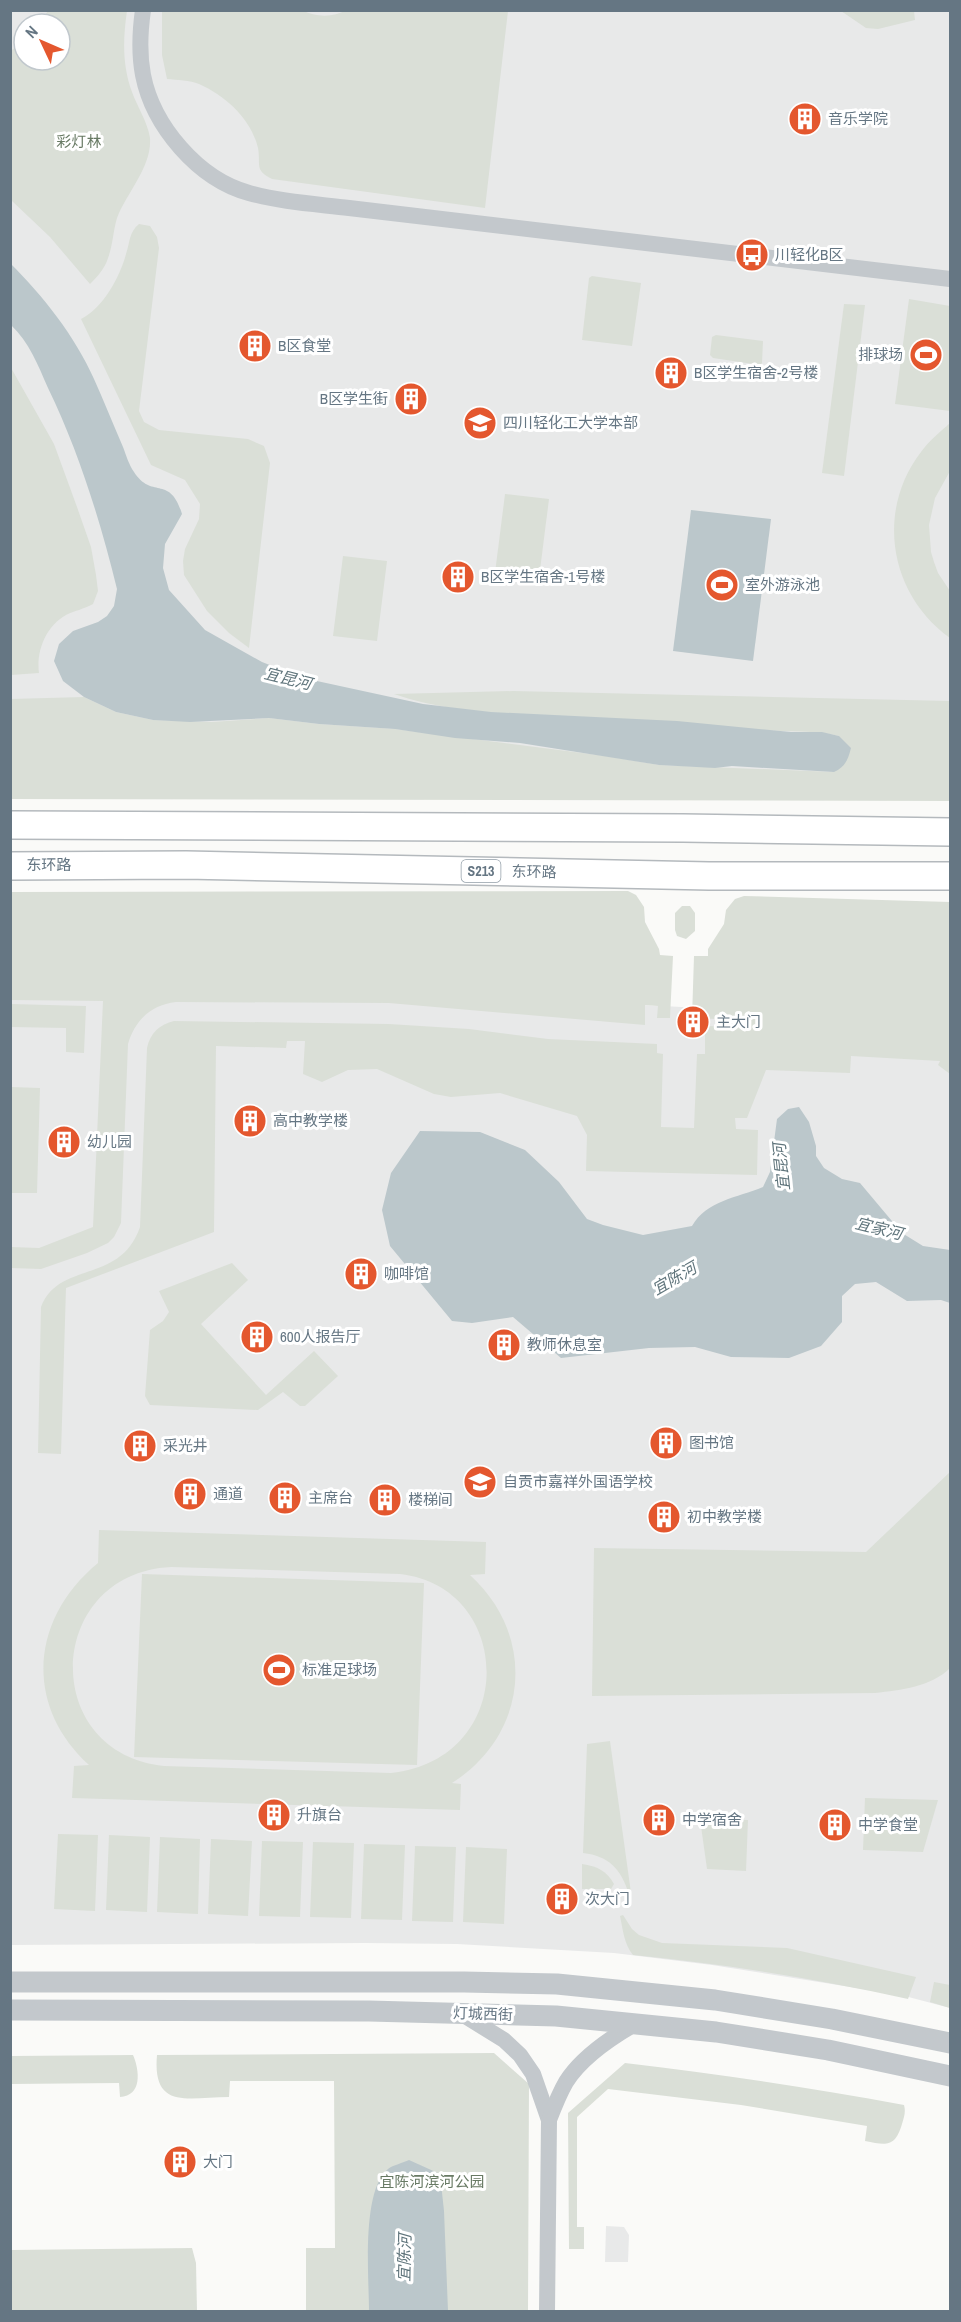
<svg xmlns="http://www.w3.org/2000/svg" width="961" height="2322" font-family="'Archivo Narrow','Noto Sans SC',sans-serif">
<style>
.built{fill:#e8e9e9;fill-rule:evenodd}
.green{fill:#dadfd7;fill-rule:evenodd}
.water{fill:#bbc7cb}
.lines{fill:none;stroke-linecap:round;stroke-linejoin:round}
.trunk-casing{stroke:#b4b9bd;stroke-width:30}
.minor{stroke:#c3c8cc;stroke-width:16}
.tertiary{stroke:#c3c8cc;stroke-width:21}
.trunk{stroke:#fff;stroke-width:27}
.labels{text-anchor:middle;stroke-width:6;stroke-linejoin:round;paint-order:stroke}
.shield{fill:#fff;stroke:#939fa8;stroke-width:1.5}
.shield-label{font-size:14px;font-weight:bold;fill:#657683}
.poi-label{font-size:15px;fill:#657683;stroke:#fff;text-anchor:start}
.park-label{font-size:15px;fill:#687a64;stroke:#fff}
.street-label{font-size:15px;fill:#657683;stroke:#fff}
.water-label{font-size:16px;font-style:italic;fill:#60757c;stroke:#fff}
</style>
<rect width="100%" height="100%" fill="#fafaf8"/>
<g class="built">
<path d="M10,11h940v786l-939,-1zM24,24h36v36h-36z"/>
<polygon points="10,999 585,1002 950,1021 950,2008 901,1995 712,1965 614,1953 457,1944 365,1943 11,1945"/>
<polygon points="606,2226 624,2227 629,2235 628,2262 605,2262"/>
</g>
<g class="green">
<path d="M302,10c13,7 31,8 44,0l162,1 -23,197 -213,-29c-18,-9 -11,-14 -14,-31 -7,-29 -32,-52 -59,-64 -9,-4 -22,-4 -32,-5l-5,-24v-44z"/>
<path d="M48,11h79c-4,27 -5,54 5,81 5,14 16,31 18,46 2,29 -23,54 -33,80 -4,13 -4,27 -9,40 -3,10 -10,18 -18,26l-40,-47 -39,-37v-149l13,-12v21h36v-36h-22z"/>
<polygon points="841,11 914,11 915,20 878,29 866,28"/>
<path d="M139,224l11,2 7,11 2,11 -20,163 5,11 15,8 89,9 16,7 6,17 -21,185 -20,-15 -22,-22 -23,-36 -1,-14 2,-12 14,-30 1,-15 -15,-24 -34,-15 -70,-146c22,-11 39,-42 45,-65 4,-12 3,-22 13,-30z"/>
<polygon points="592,276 641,283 632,346 582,340 589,278"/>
<polygon points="909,299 950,306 950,411 895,404"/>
<polygon points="844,304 865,305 844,476 822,473"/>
<polygon points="716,335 763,341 762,363 760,365 713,358 710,355 712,337"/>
<path d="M10,366l44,78 23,63 14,40 5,28 2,16 -5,13c-9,5 -19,7 -27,11 -20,11 -30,36 -27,58l-28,2z"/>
<path d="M950,423v48l-15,27 -6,27 2,27 3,10 4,11 12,18v47c-60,-43 -75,-126 -29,-186 8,-11 19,-20 29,-29z"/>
<polygon points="505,494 549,499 539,578 495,573"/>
<polygon points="343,556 387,561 377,641 333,636"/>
<path d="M513,691l437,10v100l-939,-2 -1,-100 74,-2 32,15 37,8 59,2 57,-4 50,6 76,5 211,27 53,9 175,7 5,-36c-25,-6 -51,-4 -77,-6 -60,-6 -119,-10 -178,-13 -64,-3 -130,-2 -190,-23z"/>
<path d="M628,891l8,4 8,12 1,15 14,27 1,6 13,1 -3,62h-13l1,-12 -13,-1v20l-256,-22 -213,-1c-25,3 -41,18 -48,42l-7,179 -7,14 -6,6 -21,10 -46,16 -30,-1v-21l28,1 54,-21 10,-226 -92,-1v-108z"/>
<path d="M744,896l206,6v172l-12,-9 2,-4 -89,-5 -1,17 -84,-3 -19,48h-12l1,11 22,1 -1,45 -171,-4 1,-36 -10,-19 -77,-23 -49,4 -17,-3 -57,-25 -29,1 -26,12 -19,-8 2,-33h-18l-1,7 -70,-2 -2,186 -148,56 -5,166 -23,-1 3,-146c18,-47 79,-22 99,-80l7,-179c3,-15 13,-24 27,-27l215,3 80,5 79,10 109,5v9l6,1 -2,73 33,1 3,-74h8v-28l36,1 1,-7 -50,-2 2,-62h14v-7l16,-25 2,-14 9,-11z"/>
<polygon points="682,906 690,906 695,913 695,931 686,939 677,936 675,930 675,913"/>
<polygon points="11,1004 86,1006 84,1053 66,1052 66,1028 11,1027"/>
<polygon points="11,1087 40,1088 37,1193 11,1193"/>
<polygon points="232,1263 248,1280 201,1324 266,1395 314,1351 338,1376 305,1406 300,1406 283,1392 258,1410 150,1405 145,1396 150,1330 163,1321 169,1312 159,1291"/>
<path d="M950,1472v196c-19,19 -49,22 -75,25l-283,3 2,-148 272,4z"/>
<path d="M99,1530l387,12 -1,32 -15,1c67,61 59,159 -18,208l9,1 -1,26 -388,-12 2,-32 15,-1c-66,-60 -58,-147 9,-202zM171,1567l229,7c115,13 119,185 -9,199l-227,-7c-126,-13 -119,-193 7,-199z"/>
<polygon points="142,1574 424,1583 417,1765 134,1757"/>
<path d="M610,1741l21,152 -2,1c-8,-25 -20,-38 -46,-41l4,-109z"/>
<polygon points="865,1798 938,1800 923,1852 863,1850"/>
<polygon points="700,1819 748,1820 746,1871 707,1869"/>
<polygon points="58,1834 98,1835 95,1911 54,1909"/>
<polygon points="109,1835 150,1837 147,1912 106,1910"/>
<polygon points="160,1837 200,1839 198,1914 157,1912"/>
<polygon points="211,1839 252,1841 248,1916 208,1914"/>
<polygon points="262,1841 303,1842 300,1917 259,1916"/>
<polygon points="313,1842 354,1843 351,1918 310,1917"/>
<polygon points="364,1844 405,1845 402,1920 361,1919"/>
<polygon points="415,1846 456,1847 453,1922 412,1921"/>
<polygon points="466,1847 507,1849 504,1924 463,1922"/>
<path d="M582,1864c15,2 25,7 32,20l-3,5h-29z"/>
<path d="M623,1915l9,14 7,6 23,8 125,5 129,29 -8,22c-90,-20 -183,-35 -275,-44 -9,-11 -10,-25 -13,-39z"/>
<polygon points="934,1982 950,1985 950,2008 930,2002"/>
<path d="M494,2053l35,31 -1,227h-222v-63h29l-1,-167h-104l-1,16c-40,0 -77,14 -72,-42z"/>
<path d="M133,2055c7,16 9,41 -13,42l-1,-14 -108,1v-28z"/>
<path d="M625,2063c94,11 186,25 279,42 2,7 0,12 -2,19 -7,24 -16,21 -37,17l2,-15 -126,-21 -133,-16 -31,28v110h7v22h-15l-1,-136z"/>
<polygon points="192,2248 196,2263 197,2311 11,2311 11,2250"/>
</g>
<g class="water">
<path d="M10,263c33,33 65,73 84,116 10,22 19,45 29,68 3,8 6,18 11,25 18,28 36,2 48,42l-17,30 -2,24 6,22 36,40 57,32 41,16 120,26 68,8 186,9 114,11h31l17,4 12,12c-3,12 -6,19 -17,24l-102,-6 -17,2 -56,-3 -139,-22 -65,-5 -60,-9 -76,-5 -50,-6 -79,4 -37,-2 -37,-8 -32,-15 -21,-16 -9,-20 5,-17 14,-13 25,-9 9,-6 7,-10 3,-17c-17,-69 -38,-137 -69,-201 -10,-23 -19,-46 -37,-63z"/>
<polygon points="691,510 771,519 753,661 673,651"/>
<path d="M799,1107l10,15 7,24v10l8,12 18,11 18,4 42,50 21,13 27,4v53l-9,-3 -34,1 -31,-19 -21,2 -13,12v26l-21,24 -32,12 -58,-1 -36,-10 -46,1 -88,10 -48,-41 -41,6 -20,-2 -62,-75 -8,-36 9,-37 29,-42 60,1 45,18 34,32 28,37 16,6 40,10 49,-9c15,-26 45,-28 71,-39l7,-15 7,-53 11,-10z"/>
<path d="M409,2160l31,14 4,37 4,100h-79c0,-33 -8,-120 19,-142 5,-4 15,-6 21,-9z"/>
</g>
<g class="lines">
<defs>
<g id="trunk">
<polyline points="10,825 683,828 950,832"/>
<polyline points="10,866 186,865 709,876 950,876"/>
</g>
</defs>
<use href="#trunk" class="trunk-casing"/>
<g class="minor">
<path d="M143,10c-3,21 -4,44 0,65 10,51 55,104 106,118 32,9 67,11 100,15l601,71"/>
<polyline points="462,2014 504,2040 520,2055 533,2074 549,2120 547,2312"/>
<path d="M549,2120c5,-13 10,-26 17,-38 15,-24 43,-43 67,-57"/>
</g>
<g class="tertiary">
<polyline points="10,1982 464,1982 557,1984 715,2000 832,2019 950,2043"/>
<polyline points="10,2010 369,2011 556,2016 716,2032 828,2050 950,2076"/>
</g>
<use href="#trunk" class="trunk"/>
</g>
<defs>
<symbol id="building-disc" viewBox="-11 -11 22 22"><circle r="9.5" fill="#e4572e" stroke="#fff"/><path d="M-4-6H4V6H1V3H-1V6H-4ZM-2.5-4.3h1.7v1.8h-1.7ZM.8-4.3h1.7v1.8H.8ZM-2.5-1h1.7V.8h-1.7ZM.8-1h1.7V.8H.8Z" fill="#fff"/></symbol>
<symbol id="bus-disc" viewBox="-11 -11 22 22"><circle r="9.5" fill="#e4572e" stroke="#fff"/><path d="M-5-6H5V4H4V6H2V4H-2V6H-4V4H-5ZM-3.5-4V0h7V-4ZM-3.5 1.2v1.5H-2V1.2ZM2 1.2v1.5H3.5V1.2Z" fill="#fff"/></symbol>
<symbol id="stadium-disc" viewBox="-11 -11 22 22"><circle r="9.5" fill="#e4572e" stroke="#fff"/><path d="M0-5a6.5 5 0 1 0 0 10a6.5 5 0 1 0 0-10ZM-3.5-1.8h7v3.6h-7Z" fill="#fff"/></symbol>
<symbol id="university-disc" viewBox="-11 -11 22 22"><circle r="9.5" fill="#e4572e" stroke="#fff"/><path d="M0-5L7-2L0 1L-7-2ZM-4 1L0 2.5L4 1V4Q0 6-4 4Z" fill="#fff"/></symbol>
<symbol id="school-disc" viewBox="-11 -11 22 22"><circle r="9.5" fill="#e4572e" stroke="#fff"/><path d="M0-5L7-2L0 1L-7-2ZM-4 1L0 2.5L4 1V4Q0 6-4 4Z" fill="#fff"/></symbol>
</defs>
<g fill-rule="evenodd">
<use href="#building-disc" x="786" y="100" width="38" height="38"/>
<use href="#bus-disc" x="733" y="236" width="38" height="38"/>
<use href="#building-disc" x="236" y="327" width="38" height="38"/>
<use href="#stadium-disc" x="907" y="336" width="38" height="38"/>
<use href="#building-disc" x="652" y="354" width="38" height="38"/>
<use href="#building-disc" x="392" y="380" width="38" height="38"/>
<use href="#university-disc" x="461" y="404" width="38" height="38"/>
<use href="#building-disc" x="439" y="558" width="38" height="38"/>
<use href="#stadium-disc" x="703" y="566" width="38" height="38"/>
<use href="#building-disc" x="674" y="1003" width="38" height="38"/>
<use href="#building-disc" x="231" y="1102" width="38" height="38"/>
<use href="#building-disc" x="45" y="1123" width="38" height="38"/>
<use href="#building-disc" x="342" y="1255" width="38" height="38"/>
<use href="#building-disc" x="238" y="1318" width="38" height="38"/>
<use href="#building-disc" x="485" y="1326" width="38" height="38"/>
<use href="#building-disc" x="647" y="1424" width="38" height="38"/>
<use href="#building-disc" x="121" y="1427" width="38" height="38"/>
<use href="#school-disc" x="461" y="1463" width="38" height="38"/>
<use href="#building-disc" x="171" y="1475" width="38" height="38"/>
<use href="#building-disc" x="266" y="1479" width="38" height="38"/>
<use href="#building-disc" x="366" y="1481" width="38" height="38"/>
<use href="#building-disc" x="645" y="1498" width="38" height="38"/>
<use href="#stadium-disc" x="260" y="1651" width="38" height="38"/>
<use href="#building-disc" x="255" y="1796" width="38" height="38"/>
<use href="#building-disc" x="640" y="1801" width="38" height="38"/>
<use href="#building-disc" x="816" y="1806" width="38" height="38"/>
<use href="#building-disc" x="543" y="1880" width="38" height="38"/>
<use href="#building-disc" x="161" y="2143" width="38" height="38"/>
</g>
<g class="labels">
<rect class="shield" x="461.5" y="860" width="39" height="22" rx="4.5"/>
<g class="shield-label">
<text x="481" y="876">S213</text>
</g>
<g class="poi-label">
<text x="828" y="124">音乐学院</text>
<text x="775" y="260">川轻化B区</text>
<text x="278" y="351">B区食堂</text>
<text x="903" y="360" text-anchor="end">排球场</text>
<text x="694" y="378">B区学生宿舍-2号楼</text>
<text x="388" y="404" text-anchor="end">B区学生街</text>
<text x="503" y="428">四川轻化工大学本部</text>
<text x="481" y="582">B区学生宿舍-1号楼</text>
<text x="745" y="590">室外游泳池</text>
<text x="716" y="1027">主大门</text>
<text x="273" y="1126">高中教学楼</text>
<text x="87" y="1147">幼儿园</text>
<text x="384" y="1279">咖啡馆</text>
<text x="280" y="1342">600人报告厅</text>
<text x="527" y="1350">教师休息室</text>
<text x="689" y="1448">图书馆</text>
<text x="163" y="1451">采光井</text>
<text x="503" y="1487">自贡市嘉祥外国语学校</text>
<text x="213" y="1499">通道</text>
<text x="308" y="1503">主席台</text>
<text x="408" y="1505">楼梯间</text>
<text x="687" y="1522">初中教学楼</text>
<text x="302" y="1675">标准足球场</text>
<text x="297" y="1820">升旗台</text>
<text x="682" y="1825">中学宿舍</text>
<text x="858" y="1830">中学食堂</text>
<text x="585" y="1904">次大门</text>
<text x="203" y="2167">大门</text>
</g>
<g class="park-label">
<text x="79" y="147">彩灯林</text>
<text x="432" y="2187">宜陈河滨河公园</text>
</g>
<g class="street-label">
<text x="49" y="870">东环路</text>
<text transform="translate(534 872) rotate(1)" y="5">东环路</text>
<text transform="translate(483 2014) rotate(2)" y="5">灯城西街</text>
</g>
<g class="water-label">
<text transform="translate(288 678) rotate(14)" y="6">宜昆河</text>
<text transform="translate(781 1167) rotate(-96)" y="6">宜昆河</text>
<text transform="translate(879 1228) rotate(14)" y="6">宜家河</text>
<text transform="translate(674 1278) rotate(-30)" y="6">宜陈河</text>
<text transform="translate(404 2258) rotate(-89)" y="6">宜陈河</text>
</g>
</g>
<rect width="961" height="2322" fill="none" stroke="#657683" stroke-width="24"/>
<g transform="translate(42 42) rotate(314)"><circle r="28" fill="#ffffff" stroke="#c1c8cd" stroke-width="1.5"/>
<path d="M0-4.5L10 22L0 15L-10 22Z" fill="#e4572e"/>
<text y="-9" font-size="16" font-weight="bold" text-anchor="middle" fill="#657683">N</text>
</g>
</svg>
